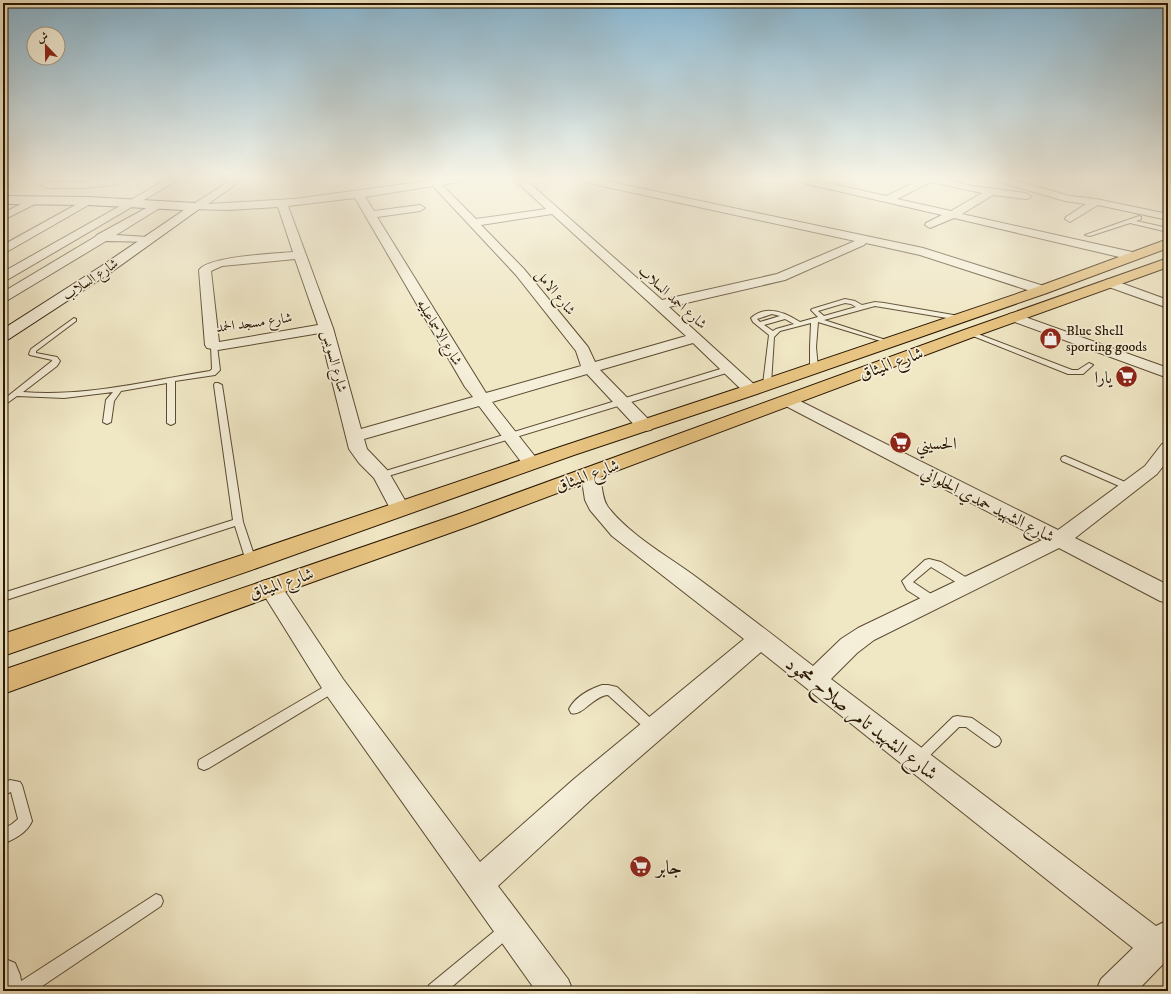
<svg xmlns="http://www.w3.org/2000/svg" width="1171" height="994" font-family="'IM FELL DW Pica',Amiri,serif">
<style>
.lines{fill:none;stroke-linecap:round;stroke-linejoin:round}
.lane-casing{stroke:#5b4a31;stroke-width:2}
.street-casing{stroke:#5b4a31;stroke-width:2}
.secondary-casing{stroke:#291600;stroke-width:2}
.primary-casing{stroke:#291600;stroke-width:2}
.lane{fill:#f5efd9;fill-rule:evenodd}
.street{fill:#f5efd9;fill-rule:evenodd}
.secondary{fill:#f5efd9;fill-rule:evenodd}
.primary{fill:#e8c482;fill-rule:evenodd}
.labels{text-anchor:middle;stroke-width:3.5;stroke-linejoin:round;paint-order:stroke}
.far-street-label{font-size:14px;fill:#291600;stroke:#f5efd9}
.far-poi-label{font-size:14px;fill:#291600;stroke:#f5efd9;text-anchor:start}
.street-label{font-size:17px;fill:#291600;stroke:#f5efd9}
.poi-label{font-size:17px;fill:#291600;stroke:#f5efd9;text-anchor:end}
.near-street-label{font-size:20px;fill:#291600;stroke:#f5efd9}
.near-poi-label{font-size:20px;fill:#291600;stroke:#f5efd9;text-anchor:start}
</style>
<rect width="100%" height="100%" fill="#f0e7c5"/>
<filter id="stains"><feTurbulence type="fractalNoise" baseFrequency=".005" numOctaves="4"/><feColorMatrix values="0 0 0 0 .2 0 0 0 0 .09 0 0 0 0 .02 0 0 0 .5 -.17"/></filter>
<radialGradient id="worn" r=".72"><stop offset=".6" stop-color="#630" stop-opacity="0"/><stop offset="1" stop-color="#630" stop-opacity=".3"/></radialGradient>
<g class="lines">
<defs>
<g id="lane">
<polygon points="1139,216 1141,217 1141,219 1136,221 1168,228 1168,232 1130,223 1090,236 1085,235"/>
<path d="M845,299l10,2 7,4 13,-3 9,1 75,13 3,2 -3,2 -84,-14 -51,14 68,22 -3,2 -2,-1 -69,-21 -2,25 2,21 -4,2 -4,-2v-21l1,-24 -31,8 -6,6 -3,47 -4,2h-3l-1,-2 6,-49 -16,-13 -2,-4c15,-14 35,-5 49,4l18,-5 -7,-7 1,-1zM845,303l6,1 5,3 -32,9 -6,-5zM772,314l8,2 -20,6 -3,-3zM785,319l9,5 -18,5 -3,2 -9,-6z"/>
<path d="M74,318l2,1v2l-40,30v2l21,4 3,4 -3,5 -34,26c64,5 124,-11 187,-21l2,-2 -1,-23 3,-2 3,2 3,24 -5,5 -40,6v42l-4,2 -4,-2v-40l-46,8 -7,10 -3,21 -4,2 -4,-2 3,-22 7,-8 -49,6 -47,-2 -14,10v-6l49,-39v-1l-22,-5 -1,-1 2,-5z"/>
<polygon points="970,331 1072,370 1078,370 1089,363 1093,365 1083,374 1068,374 968,334 968,332"/>
<polygon points="727,367 730,367 734,369 733,371 385,477 382,478 378,475 379,473"/>
<polygon points="215,383 218,383 222,385 243,522 256,561 255,564 247,564 246,561 235,526 3,601 3,593 233,520 214,385"/>
<polygon points="1065,456 1132,485 1133,487 1132,489 1126,489 1062,461 1061,459 1062,457"/>
<polygon points="929,559 941,562 972,581 973,584 972,587 964,587 931,567 913,582 937,598 938,601 937,604 933,605 929,604 907,590 902,581 925,560"/>
<polygon points="334,681 338,682 340,686 338,690 209,768 204,770 199,768 198,764 199,760"/>
<path d="M602,685h6l9,2 41,38 2,4 -2,4 -4,1 -4,-1 -42,-38c-15,1 -26,22 -37,18l-2,-4c6,-12 21,-20 33,-24z"/>
<polygon points="957,716 972,718 999,737 1001,741 999,745 995,747 991,745 966,727 959,727 922,763 918,765 914,763 912,759 914,755 953,717"/>
<path d="M10,780l10,2 2,3 10,36c-5,12 -18,18 -29,23v-15l9,-5 6,-5 -7,-27 -8,3v-12z"/>
<polygon points="156,894 161,896 163,901 161,906 35,991 13,991 15,985"/>
<polygon points="507,922 512,925 515,930 512,935 447,991 427,991 429,985 502,925"/>
</g>
<g id="street">
<polygon points="6,180 19,180 3,188 3,181"/>
<path d="M89,180h32l2,2c-5,5 -29,4 -37,6h-40l-5,-3 5,-3h39z"/>
<polygon points="166,180 178,180 7,280 3,281 3,272"/>
<path d="M231,180h11l-34,24 86,-5 141,-19h27l-2,2 -18,3 34,34 70,-10 -31,-29h11l136,120 115,-26 78,-33 -267,-58 -5,-3h18l322,68 124,39 1,3 -1,3h-10l-117,-38 -54,-12 -2,2 -79,35 -116,27 88,80 2,3 -2,3 -6,2 -6,-2 -52,-50 -93,27 51,52 2,4 -2,4 -6,1 -6,-1 -52,-56 -95,28 45,57 3,4 -3,4 -6,2 -6,-2 -46,-61 -115,33 3,10 21,22 22,38 -3,5 -7,1 -7,-1 -19,-36 -15,-15 -10,-14 -29,-116 -102,17 -11,-2 -2,-3 -6,-75c10,-14 75,-16 94,-18l-15,-45 -49,3 -37,-1 -1,-2 1,-2zM433,186l83,89 60,76 5,15 -95,27 -109,-176 43,-6 5,-3 -5,-3 -46,6 -9,-14zM355,198l110,189 8,10 -112,32 -28,-101 -45,-122zM552,214l134,122 -91,26 -7,-15 -64,-78 -43,-44zM295,259l23,66 -99,17 -8,-71 11,-5z"/>
<path d="M798,180h17l71,16 34,-16h25l27,6 54,7 5,3 -1,2 -4,1 -33,-4 -31,19 170,38 4,1 2,3 -2,3 -4,1 -178,-42 -24,10 -5,-3 1,-2 16,-8 -139,-32zM931,182l51,11 -31,18 -54,-12z"/>
<polygon points="998,180 1013,180 1070,196 1096,199 1168,214 1168,220 1098,205 1070,222 1065,219 1066,217 1086,204 1065,201 1000,182"/>
<polygon points="35,197 39,198 40,200 39,202 3,220 3,213"/>
<polygon points="88,198 93,201 92,203 3,254 3,245"/>
<polygon points="159,201 163,202 164,204 163,206 116,235 148,237 152,238 154,240 152,242 106,241 8,300 3,301 3,292 95,237 97,235"/>
<polygon points="1110,279 1168,300 1168,308 1106,286 1104,283 1106,280"/>
<polygon points="1014,313 1168,368 1168,378 1009,320 1007,317 1009,314"/>
<path d="M788,396l6,2 264,132 87,-64 17,-22 6,-1v17l-11,14 -82,64 93,47v18l-8,-2 -101,-53 -185,92 -17,13 -26,26 325,247 12,-6v39l-31,32h-41l5,-12 32,-31 -372,-296 -167,145 -96,89 70,93 5,12h-37l-211,-298 -66,-106 3,-6 8,-2 8,2 65,98 137,183 94,-83 170,-140 -132,-103 -22,-26 -5,-10 -4,-26 3,-4 6,-2 6,2c8,11 4,26 12,37 21,27 56,47 84,67 41,30 81,61 121,92l28,-27 17,-11 184,-88 -260,-136 -2,-3 2,-3z"/>
<polygon points="3,958 15,963 20,975 23,991 3,991"/>
</g>
<polygon id="secondary" points="3,196 88,197 196,203 200,204 202,207 110,273 9,339 3,341 3,329 100,267 184,210 88,205 3,204"/>
<g id="primary">
<polygon points="1168,239 1168,248 1047,293 757,394 574,455 260,567 3,656 3,634 242,555 560,447 745,386 1037,287"/>
<polygon points="1168,258 1168,267 976,336 475,524 279,594 3,694 3,670 459,514 964,330"/>
</g>
</defs>
<use href="#lane" class="lane-casing"/>
<use href="#street" class="street-casing"/>
<use href="#secondary" class="secondary-casing"/>
<use href="#primary" class="primary-casing"/>
<use href="#lane" class="lane"/>
<use href="#street" class="street"/>
<use href="#secondary" class="secondary"/>
<use href="#primary" class="primary"/>
</g>
<linearGradient id="sky" x2="0" y2="1"><stop stop-color="#89b8d4"/><stop offset="0.56" stop-color="#f8f4e5"/><stop offset="1" stop-color="#f8f4e5" stop-opacity="0"/></linearGradient>
<rect width="1171" height="319" fill="url(#sky)"/>
<defs>
<symbol id="shop-disc" viewBox="-11 -11 22 22"><circle r="9.5" fill="#8f2418" stroke="#f5efd9"/><path d="M-5-2.5h2.3a2.7 3.5 0 0 1 5.4 0H5L5.5 6h-11ZM-1.5-2.5h3a1.5 2.3 0 0 0-3 0Z" fill="#fff"/></symbol>
<symbol id="supermarket-disc" viewBox="-11 -11 22 22"><circle r="9.5" fill="#8f2418" stroke="#f5efd9"/><path d="M-6-5.5h2.5l.6 2H6L4.5 2H-2.5L-4.4-4H-6ZM-1.5 3.2a1.3 1.3 0 1 0 .1 0ZM3 3.2a1.3 1.3 0 1 0 .1 0Z" fill="#fff"/></symbol>
</defs>
<g fill-rule="evenodd">
<use href="#shop-disc" x="1038" y="326" width="25" height="25"/>
<use href="#supermarket-disc" x="1114" y="364" width="25" height="25"/>
<use href="#supermarket-disc" x="888" y="430" width="25" height="25"/>
<use href="#supermarket-disc" x="628" y="854" width="25" height="25"/>
</g>
<g class="labels">
<g class="far-street-label">
<text transform="translate(90 279) rotate(-34)" y="5">شارع السلاب</text>
<text transform="translate(556 292) rotate(51)" y="5">شارع الامل</text>
<text transform="translate(673 297) rotate(42)" y="5">شارع احمد السلاب</text>
<text transform="translate(254 322) rotate(-8)" y="5">شارع مسجد الحمد</text>
<text transform="translate(440 332) rotate(59)" y="5">شارع الاسماعيليه</text>
<text transform="translate(335 361) rotate(75)" y="5">شارع السويس</text>
</g>
<g class="far-poi-label">
<text x="1066" y="335">Blue Shell<tspan x="1066" dy="16">sporting goods</tspan></text>
</g>
<g class="street-label">
<text transform="translate(891 363) rotate(-20)" y="6">شارع الميثاق</text>
<text transform="translate(587 475) rotate(-20)" y="6">شارع الميثاق</text>
<text transform="translate(988 504) rotate(27)" y="6">شارع الشهيد حمدي الحلواني</text>
<text transform="translate(281 583) rotate(-19)" y="6">شارع الميثاق</text>
</g>
<g class="poi-label">
<text x="1112" y="383">يارا</text>
<text x="916" y="449" text-anchor="start">الحسيني</text>
</g>
<g class="near-street-label">
<text transform="translate(862 718) rotate(38)" y="7">شارع الشهيد تامر صلاح محمود</text>
</g>
<g class="near-poi-label">
<text x="656" y="874">جابر</text>
</g>
</g>
<rect width="1171" height="994" fill="none" stroke="#f0e7c5" stroke-width="16"/>
<rect x="4" y="4" width="1163" height="986" fill="none" stroke="#291600" stroke-width="2"/>
<rect x="8" y="8" width="1155" height="978" fill="none" stroke="#291600"/>
<g transform="translate(46 46) rotate(338)"><circle r="19" fill="#f5efd9" stroke="#a39882"/>
<path d="M0-3L7 15L0 10L-7 15Z" fill="#8f2418"/>
<text y="-6" font-size="11" font-weight="bold" text-anchor="middle" fill="#291600">ش</text>
</g>
<rect width="100%" height="100%" filter="url(#stains)"/>
<rect width="100%" height="100%" fill="url(#worn)"/>
</svg>
